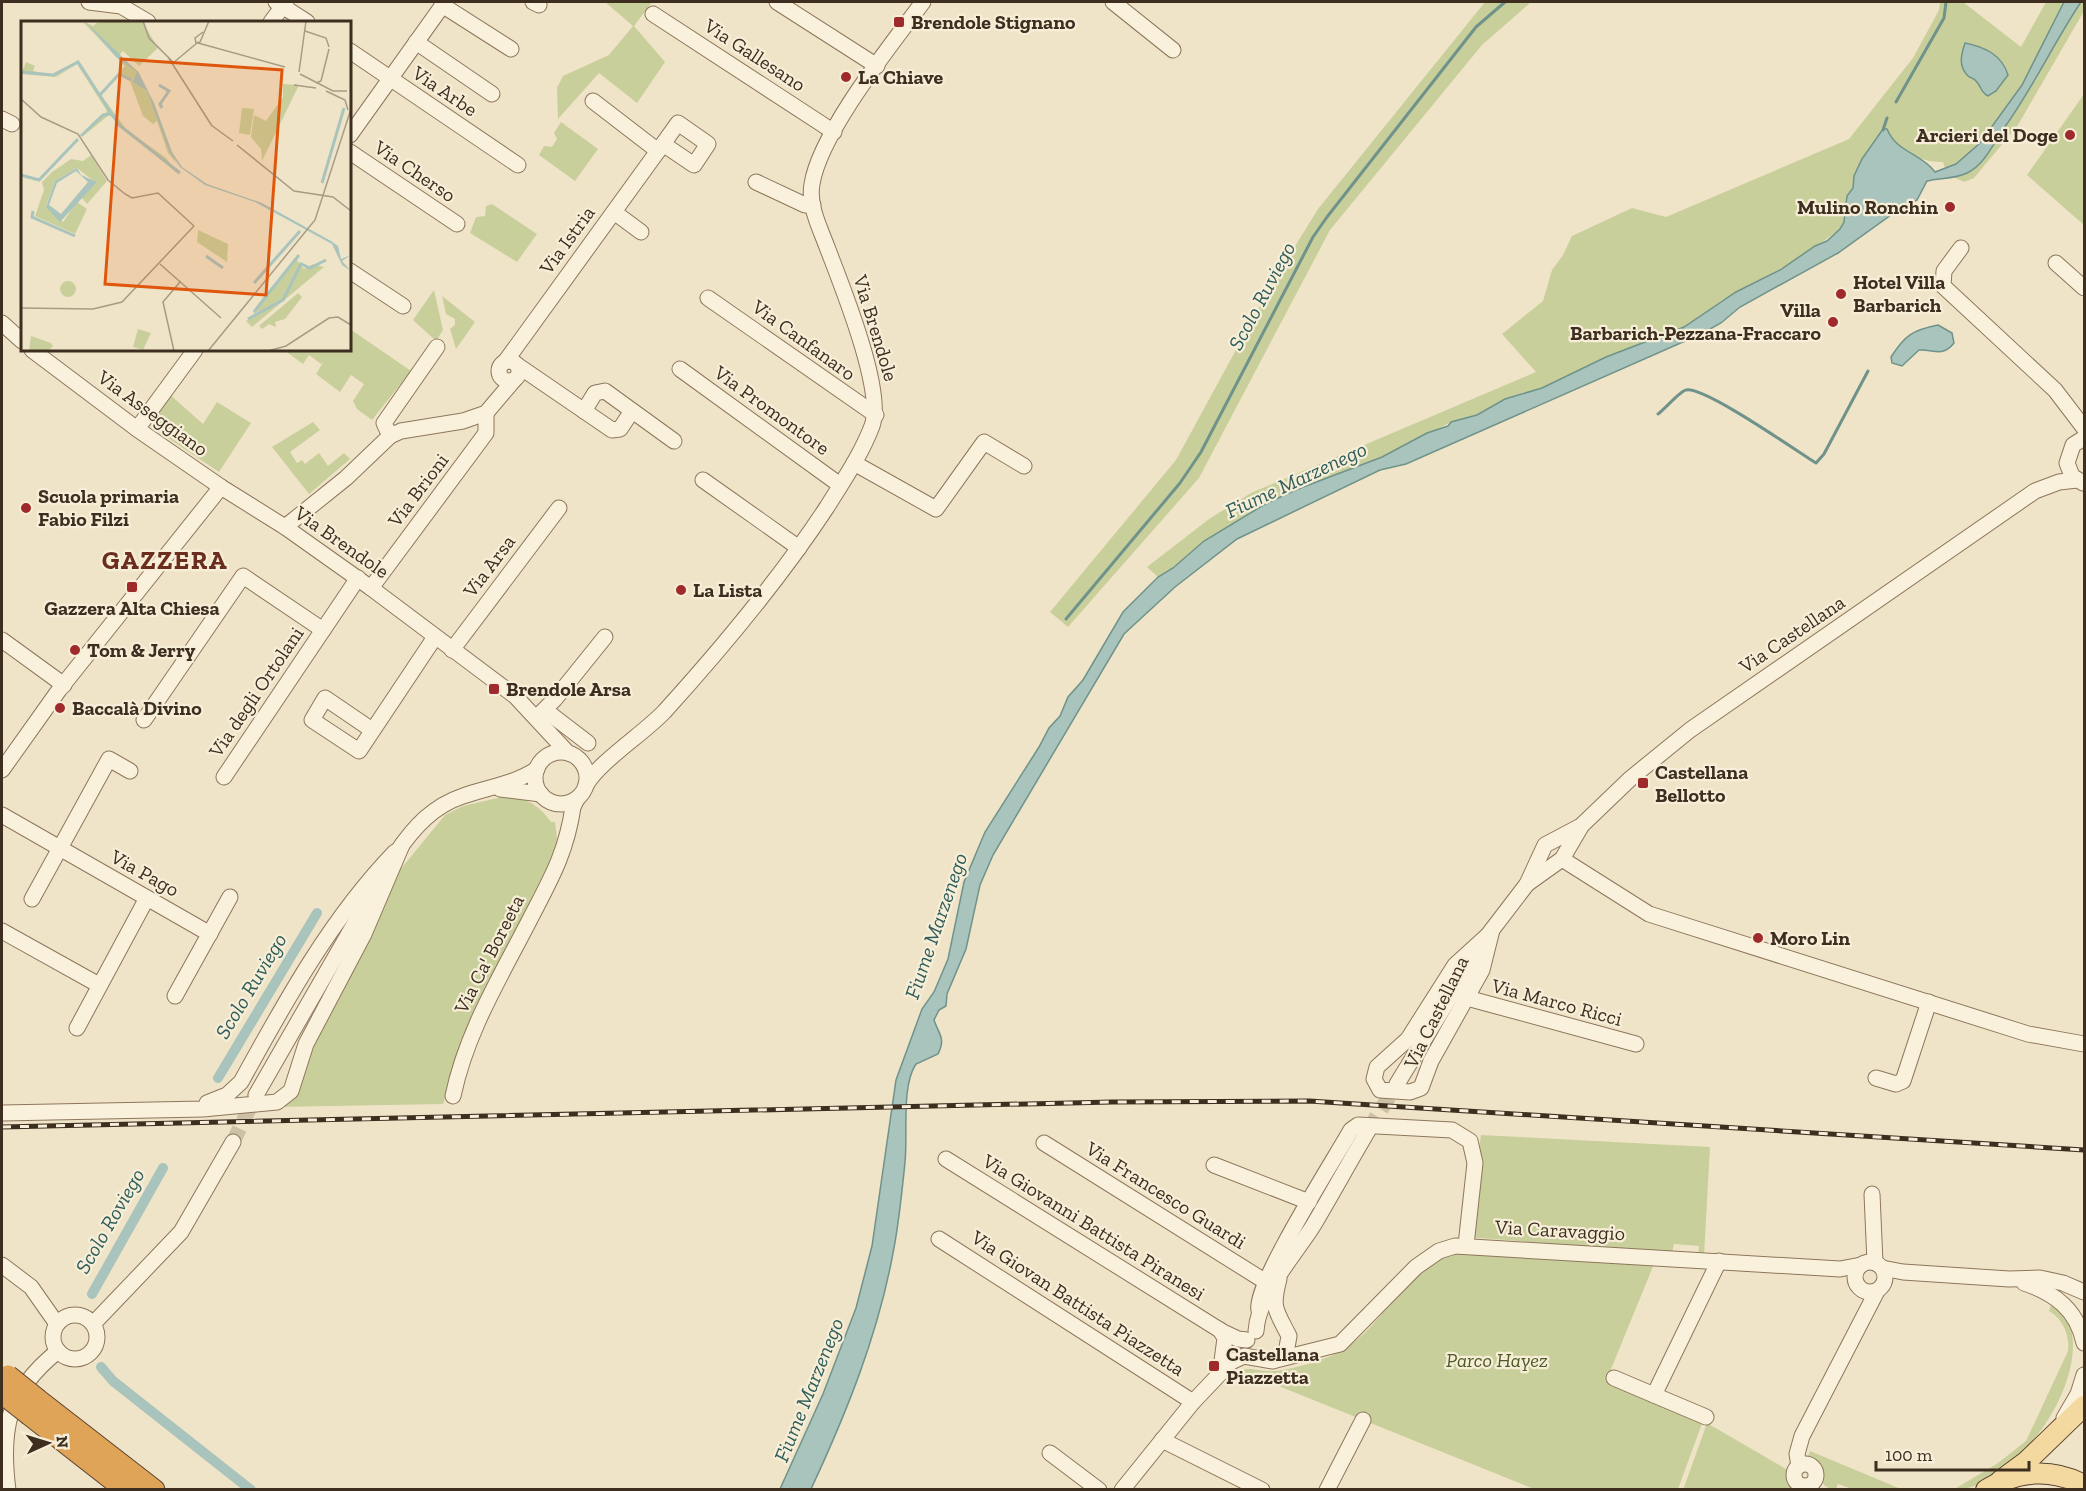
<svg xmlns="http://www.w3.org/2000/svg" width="2086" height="1491" font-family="'Zilla Slab',serif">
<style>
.green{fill:#c9cf9b}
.water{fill:#a9c4bc;stroke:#6f938a;stroke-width:1.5}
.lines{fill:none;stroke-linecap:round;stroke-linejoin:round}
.stream{stroke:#6f938a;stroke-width:3}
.canal{stroke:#a9c4bc;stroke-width:10}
.minor-tunnel{stroke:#ccc0a6;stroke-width:15;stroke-dasharray:15 8;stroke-linecap:butt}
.minor-casing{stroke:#8d765c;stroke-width:17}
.major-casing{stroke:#5b4430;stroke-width:22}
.highway-casing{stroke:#5b4430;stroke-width:23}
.minor{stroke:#faf1dc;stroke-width:15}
.major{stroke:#f3d9a0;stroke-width:20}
.highway{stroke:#e0a458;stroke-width:21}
.rail-casing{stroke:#3d2e20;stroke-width:5}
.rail{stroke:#f7eed8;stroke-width:3;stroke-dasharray:9;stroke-linecap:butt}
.highway-bridge-casing{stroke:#5b4430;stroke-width:23;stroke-linecap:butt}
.highway-bridge{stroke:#e0a458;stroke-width:21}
.poi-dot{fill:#9e2a2b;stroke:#f7eed8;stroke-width:2}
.labels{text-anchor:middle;stroke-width:4.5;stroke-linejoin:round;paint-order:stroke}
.poi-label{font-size:20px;font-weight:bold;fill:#3d2e20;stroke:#f7eed8;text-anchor:start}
.street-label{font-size:20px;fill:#3d2e20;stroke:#f7eed8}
.park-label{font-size:20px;font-style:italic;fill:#4d5a26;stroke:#f7eed8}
.water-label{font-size:21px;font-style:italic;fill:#2f5d5a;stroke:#f7eed8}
.district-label{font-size:26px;font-weight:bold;letter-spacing:1.5px;fill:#6b2e1e;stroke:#f7eed8}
.inset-river{fill:none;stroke:#a9c4bc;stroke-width:3}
.inset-road{fill:none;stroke:#a89b85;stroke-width:1.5}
.view{fill:#df570d;fill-opacity:0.15;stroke:#df570d;stroke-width:3}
.inset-edge{fill:none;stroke:#3d2e20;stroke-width:3}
</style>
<rect width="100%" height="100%" fill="#f0e4c8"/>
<g class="green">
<polygon points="605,2 652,2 634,26 665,62 637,103 599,73 558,119 557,88 563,76 609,55 633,26"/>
<polygon points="1485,2 1531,2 1482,45 1330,230 1199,478 1068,627 1050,612 1176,460 1273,282 1318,209"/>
<path d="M1940,2h23l58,45 25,-45h38v9l-66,114 -44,53 -10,4 -17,-8 -4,-12c-23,0 -47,-10 -56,-33l-12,10 -13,20 -8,17 -1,12 -6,8 -3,26 -4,7 -38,28 -81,44 -37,26 -78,31 -64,30 -37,11 -28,16 -26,7 -54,28 -130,53 -63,38 -31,27 -15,9 -11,-10 62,-48 42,-26 285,-121 -34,-38 41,-33 9,-31 11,-15 9,-19 60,-28 34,9 183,-78 64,-81 26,-48z"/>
<polygon points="2084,94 2084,225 2027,175"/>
<polygon points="561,122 598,149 575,181 539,155 544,146 552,147 557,139 554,133"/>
<polygon points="492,204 537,234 517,262 470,233 476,217 485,216 486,206"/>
<polygon points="434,290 443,330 436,341 413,320"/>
<polygon points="442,296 475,322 456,349 450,329 455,325 455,319 446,314"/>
<polygon points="350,329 411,371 372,420 357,409 353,401 364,384 351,375 340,392 316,374 324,361 321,364 309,355 303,364 284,350 350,350"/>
<polygon points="168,393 203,424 217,402 251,423 219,472 147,424"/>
<polygon points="313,422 320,430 290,452 297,463 302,460 305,464 319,453 328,466 344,453 350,459 309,494 272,447"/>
<path d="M502,797c22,0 36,6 49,25h4l2,16 -3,21 -80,157 -31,88 -166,3 88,-160 34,-76 46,-56 18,-9z"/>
<polygon points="1481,1135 1710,1147 1704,1256 1698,1255 1699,1246 1674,1244 1672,1253 1467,1237"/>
<path d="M1467,1251l187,13 -47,115 96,42 -25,68h-144l-295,-119c12,-3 19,1 31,1 15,1 58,-12 71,-20 49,-28 63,-91 126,-100z"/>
<path d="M2051,1305c11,6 15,12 20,23 15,61 -58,161 -118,162l45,-27 28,-22 42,-90c2,-15 -5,-32 -19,-40z"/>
<polygon points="1707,1423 1786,1469 1787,1483 1793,1489 1683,1490"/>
<path d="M1810,1451l91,38h-49l-14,-5 -2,5c-16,0 -15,-11 -18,-23l-11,-7z"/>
</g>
<g class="water">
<path d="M2064,2h17c-28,42 -49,88 -79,129 -10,15 -18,34 -35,42 -12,6 -27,5 -40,8l-10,19 -19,10 -60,43 -98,54 -19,16 -20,11 -295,130 -26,6 -143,69 -62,48 -51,47 -131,221 -13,30 -14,64 -19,45 -1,12 -7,4 -5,10c5,15 12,18 4,34l-22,10c-15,22 -8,70 -11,98 -3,30 -6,61 -12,91 -15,82 -47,161 -82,236h-31l43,-95 33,-86 16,-62 24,-166 26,-71 12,-17 14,-33 16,-77 21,-50 54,-85 10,-19 11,-12 8,-19 15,-17 40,-68 35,-35 15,-9 31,-27 63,-38 31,-14 84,-32 45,-24 21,-7 3,-4 26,-7 28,-16 37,-11 64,-31 78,-30 52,-35 44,-22 35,-24 12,-5 13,-12 4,-7 3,-26 6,-8 1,-12 8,-17 21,-30h4c10,24 34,24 48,43l21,-8 24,-21 42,-58z"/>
<path d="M1965,43c20,4 37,12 43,32l-12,16 -8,5c-8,-4 -6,-9 -12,-15 -2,-3 -6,-3 -8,-5 -10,-10 -7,-21 -3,-33z"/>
<path d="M1938,325l14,8 2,10c-12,15 -20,6 -35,7l-17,16 -10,-3 -1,-6c14,-22 22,-27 47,-32z"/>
</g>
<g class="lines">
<g class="stream">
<polyline points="1896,102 1944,18 1946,2"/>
<polyline points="1883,130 1887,118"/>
<path d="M1658,414c7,-5 22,-23 28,-24 18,-4 109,60 130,73l8,-9 44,-83"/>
<polyline points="1066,619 1180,483 1201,452 1313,237 1327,217 1476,27 1505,2"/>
</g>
<g class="canal">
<polyline points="218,1078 317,913"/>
<polyline points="92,1294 163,1168"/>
<polyline points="101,1367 113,1381 251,1490"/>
</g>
<g class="minor-tunnel">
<polyline points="1369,1129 1397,1084"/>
<polyline points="233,1142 256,1095"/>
</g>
<defs>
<g id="minor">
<polyline points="89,2 121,6 148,22"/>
<polyline points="276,2 307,22"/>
<polyline points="533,2 539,5"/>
<polyline points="777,2 877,66"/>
<polyline points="1113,2 1173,50"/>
<polyline points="442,5 511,49"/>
<polyline points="653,14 834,132"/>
<polyline points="271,22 286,2"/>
<polyline points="416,42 492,94"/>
<polyline points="350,51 518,165"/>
<polyline points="593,101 658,151"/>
<polyline points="2,119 12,124"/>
<polyline points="350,135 445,2"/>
<polyline points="350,152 457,224"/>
<polyline points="756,182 805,205 813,205"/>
<polyline points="614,212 641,232"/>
<polyline points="1961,248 1944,271 1943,286 2055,390 2084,428"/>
<polyline points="2056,263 2084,288"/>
<polyline points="350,271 403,306"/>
<polyline points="708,298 876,415"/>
<polyline points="2,323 22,341"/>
<polyline points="32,350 137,429 221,487 285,527 371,588 515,696 568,753"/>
<circle cx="509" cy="371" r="10"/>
<polyline points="505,362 663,144 678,123 708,144 694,165 663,144"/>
<polyline points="517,365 612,430 620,429 632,411"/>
<polyline points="680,369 840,485"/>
<polyline points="584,411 595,393 605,391 674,441"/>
<polyline points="137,429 195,350"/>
<polyline points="390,436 384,423 437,347"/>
<polyline points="854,463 936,509 984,442 1024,466"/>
<polyline points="703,480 799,548"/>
<polyline points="2083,483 2072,476 2067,463 2073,445 2084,438"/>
<polyline points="285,527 346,478 390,436 401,431 463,421 486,413 514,380"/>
<polyline points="371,588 486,433 486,413"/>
<polyline points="2,640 64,685"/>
<polyline points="452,650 559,508"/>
<polyline points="545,710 588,743"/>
<polyline points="537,717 555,699 605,637"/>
<polyline points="144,720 243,576 323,630"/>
<polyline points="372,730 325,698 312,720 359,751 435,637"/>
<circle cx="561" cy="778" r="26"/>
<polyline points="2,770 59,690 221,487"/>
<polyline points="224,777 358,578"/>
<path d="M586,785c13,-23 57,-51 78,-73 59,-65 115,-132 163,-205 16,-26 34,-52 45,-81 13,-35 -31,-142 -45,-179 -7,-19 -19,-42 -15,-63 8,-51 79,-139 111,-182"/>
<polyline points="500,789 541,794"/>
<polyline points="2,815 210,934"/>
<path d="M397,852c17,-25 36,-46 66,-56 26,-9 51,-12 74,-27"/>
<polyline points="1562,859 1649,914 2028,1034 2084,1044"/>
<polyline points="1527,884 1562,859 1582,825 1631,778 1690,730 2035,491 2059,482 2077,480"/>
<polyline points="32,899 109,759 130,771"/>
<polyline points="2,931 99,985"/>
<polyline points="1488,935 1455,965 1408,1039 1377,1067 1374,1079 1380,1090 1410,1092 1421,1088 1431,1061 1482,970 1492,930"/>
<polyline points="175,996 230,897"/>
<polyline points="1467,998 1636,1044"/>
<polyline points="77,1028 147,898"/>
<polyline points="1876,1078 1896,1084 1903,1081 1929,1002"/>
<polyline points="1397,1084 1488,935 1527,884 1545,845 1579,827"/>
<polyline points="256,1095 375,888"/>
<path d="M453,1096c13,-62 45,-115 74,-171 22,-43 39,-70 46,-118l4,-8"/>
<path d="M207,1103l20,-8 14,-13c44,-80 90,-164 154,-230"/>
<polyline points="2,1113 203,1109 277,1102 291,1091 306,1044 364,934 402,845"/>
<polyline points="1044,1143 1266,1282"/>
<polyline points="946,1159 1223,1332 1238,1339 1247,1340"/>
<polyline points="1214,1165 1309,1202"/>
<polyline points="1872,1194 1875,1263"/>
<polyline points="939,1239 1193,1402"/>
<circle cx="1870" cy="1277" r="15"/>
<polyline points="2,1265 31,1287 57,1324"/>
<polyline points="1882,1268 1903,1272 2009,1279 2040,1278 2063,1283 2084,1292"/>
<path d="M2024,1283c31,10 53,27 60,60"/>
<path d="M1259,1310c-7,-22 77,-153 92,-180l7,-5 94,5 18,11 5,22 -9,82"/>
<circle cx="75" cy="1337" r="22"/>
<polyline points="93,1324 181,1232 233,1142"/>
<polyline points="1220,1330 1225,1338 1222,1361"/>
<path d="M1256,1331c2,-36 38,-75 57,-105 19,-32 37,-65 56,-97"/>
<polyline points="1276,1360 1340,1344 1416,1267 1439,1251 1455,1246 1840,1269 1861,1265"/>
<polyline points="1614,1378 1654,1395"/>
<polyline points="1706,1417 1654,1395 1719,1261"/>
<polyline points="2064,1418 2078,1394 2084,1375"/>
<polyline points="1162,1440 1262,1490"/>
<polyline points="1050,1453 1099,1490"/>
<circle cx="1805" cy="1475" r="11"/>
<polyline points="1799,1466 1797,1454 1802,1436 1877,1291"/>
<path d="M8,1490c-8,-62 0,-99 50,-139"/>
<path d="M1122,1490l71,-88 38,-40 13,-6 29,5 13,-8 3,-17c-13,-26 -18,-27 -10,-57"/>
<polyline points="1327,1490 1363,1420"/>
</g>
<g id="major">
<polyline points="2000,1481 2027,1461 2084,1406"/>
<path d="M1986,1490c31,-20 66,-22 98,-5"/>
</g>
<g id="highway">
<polyline points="38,1400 154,1490"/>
<polyline points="30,1415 126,1490"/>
</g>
</defs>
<use href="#minor" class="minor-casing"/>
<use href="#major" class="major-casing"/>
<use href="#highway" class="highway-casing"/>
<use href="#minor" class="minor"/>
<use href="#major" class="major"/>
<use href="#highway" class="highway"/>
<defs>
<polyline id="rail" points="2,1127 1112,1102 1309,1101 2084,1150"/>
</defs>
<use href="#rail" class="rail-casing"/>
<use href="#rail" class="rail"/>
<defs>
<g id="highway-bridge">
<polyline points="8,1376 38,1400"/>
<polyline points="2,1393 30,1415"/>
</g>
</defs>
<use href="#highway-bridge" class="highway-bridge-casing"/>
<use href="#highway-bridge" class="highway-bridge"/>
</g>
<g class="poi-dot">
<rect x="893" y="16" width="12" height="12" rx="3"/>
<circle cx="846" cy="77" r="6"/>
<circle cx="2070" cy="135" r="6"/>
<circle cx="1950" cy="207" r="6"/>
<circle cx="1841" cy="294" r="6"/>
<circle cx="1833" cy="322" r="6"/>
<circle cx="26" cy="508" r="6"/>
<rect x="126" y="581" width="12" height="12" rx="3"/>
<circle cx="681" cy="590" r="6"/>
<circle cx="75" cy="650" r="6"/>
<rect x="488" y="683" width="12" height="12" rx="3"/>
<circle cx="60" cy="708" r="6"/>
<rect x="1637" y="777" width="12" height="12" rx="3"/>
<circle cx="1758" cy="938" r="6"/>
<rect x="1208" y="1360" width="12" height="12" rx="3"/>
</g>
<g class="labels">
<g class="poi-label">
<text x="911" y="29">Brendole Stignano</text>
<text x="858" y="84">La Chiave</text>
<text x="2058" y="142" text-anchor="end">Arcieri del Doge</text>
<text x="1938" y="214" text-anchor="end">Mulino Ronchin</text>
<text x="1853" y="289">Hotel Villa<tspan x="1853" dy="23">Barbarich</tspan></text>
<text x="1821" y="317" text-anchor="end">Villa<tspan x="1821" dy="23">Barbarich-Pezzana-Fraccaro</tspan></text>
<text x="38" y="503">Scuola primaria<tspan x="38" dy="23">Fabio Filzi</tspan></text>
<text x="693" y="597">La Lista</text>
<text x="132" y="615" text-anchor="middle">Gazzera Alta Chiesa</text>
<text x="87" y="657">Tom &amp; Jerry</text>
<text x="506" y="696">Brendole Arsa</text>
<text x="72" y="715">Baccalà Divino</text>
<text x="1655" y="779">Castellana<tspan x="1655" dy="23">Bellotto</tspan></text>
<text x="1770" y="945">Moro Lin</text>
<text x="1226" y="1361">Castellana<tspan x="1226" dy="23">Piazzetta</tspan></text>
</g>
<g class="street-label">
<text transform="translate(755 55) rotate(33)" y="7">Via Gallesano</text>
<text transform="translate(445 91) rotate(34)" y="7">Via Arbe</text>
<text transform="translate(415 171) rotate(34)" y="7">Via Cherso</text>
<text transform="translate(567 240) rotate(-54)" y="7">Via Istria</text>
<text transform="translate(876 328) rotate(73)" y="7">Via Brendole</text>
<text transform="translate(804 340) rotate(36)" y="7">Via Canfanaro</text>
<text transform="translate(772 410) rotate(36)" y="7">Via Promontore</text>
<text transform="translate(153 413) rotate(36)" y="7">Via Asseggiano</text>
<text transform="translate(418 490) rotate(-53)" y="7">Via Brioni</text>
<text transform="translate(342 542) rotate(35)" y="7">Via Brendole</text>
<text transform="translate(489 566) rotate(-53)" y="7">Via Arsa</text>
<text transform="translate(1792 634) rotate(-34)" y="7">Via Castellana</text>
<text transform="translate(256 692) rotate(-56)" y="7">Via degli Ortolani</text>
<text transform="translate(145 873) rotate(29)" y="7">Via Pago</text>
<text transform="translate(489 954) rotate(-63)" y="7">Via Ca' Boreeta</text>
<text transform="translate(1557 1002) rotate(15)" y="7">Via Marco Ricci</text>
<text transform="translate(1436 1012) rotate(-64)" y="7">Via Castellana</text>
<text transform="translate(1166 1195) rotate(32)" y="7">Via Francesco Guardi</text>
<text transform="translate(1094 1227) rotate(32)" y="7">Via Giovanni Battista Piranesi</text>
<text transform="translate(1560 1230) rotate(3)" y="7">Via Caravaggio</text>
<text transform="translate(1078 1303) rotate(33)" y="7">Via Giovan Battista Piazzetta</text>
</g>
<g class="park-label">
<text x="1497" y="1367">Parco Hayez</text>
</g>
<g class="water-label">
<text transform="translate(1262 296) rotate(-62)" y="7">Scolo Ruviego</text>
<text transform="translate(1296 480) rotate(-25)" y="7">Fiume Marzenego</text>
<text transform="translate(936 926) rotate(-71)" y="7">Fiume Marzenego</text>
<text transform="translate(251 986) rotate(-59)" y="7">Scolo Ruviego</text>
<text transform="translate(110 1221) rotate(-60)" y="7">Scolo Roviego</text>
<text transform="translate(809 1390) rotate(-68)" y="7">Fiume Marzenego</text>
</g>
<g class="district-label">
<text x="165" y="569">GAZZERA</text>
</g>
</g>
<g transform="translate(21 21)">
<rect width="330" height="330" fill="#f0e4c8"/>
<path d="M61,0l11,5 6,-5h43l16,27 -19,18 -16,-15 -5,5 21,16 -5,10 13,9 29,72 -8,-10 -11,-32 -4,3 -10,-8 -13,-35 -10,-6 -19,20 25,34 40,29 13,17 -70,-60 -27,22 25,-26 -30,-47 -21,13 -35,-3 5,-12 9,4 -2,5 20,4 25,-14 22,33 25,-28zM262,63l16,1 -37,76 -1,-12 -10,-12 3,-22 12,6 17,-24zM221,87l12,1 -4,26 -11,-2zM70,134l16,26 -20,23 -6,-7 15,-14 -19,-15 -22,13 -9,25 17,16 14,-20 10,7 -12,25 -40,-18 9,-26 -2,-8 10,-10 19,-13 12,2zM177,209l30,14 -1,18 -30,-20zM275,238l8,10 9,-5 11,3 -72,60 -6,-6 18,-12 -11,5zM39 268a8 8 0 1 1 16 0a8 8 0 1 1-16 0ZM277,272l4,4 -17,22 -10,3 1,5 -7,-3 -7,5 -3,-3zM117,308l13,4 -8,17 -10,-3zM10,315l20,7 2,3 -5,5h-19z" fill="#c9cf9b"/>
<path d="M64,0l54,52 15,30 18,49 10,15 25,17 55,19 69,38 7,5 3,13 10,-4 -9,6 9,10 -9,-6 -10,-21 -77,-42 -50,-17 -25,-18 -11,-16 -22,-60 -14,-9 4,-10 -21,-15zM56,147l4,7 16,7 -37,40 -14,-15 9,-26zM55,150l12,11 -27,32 -12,-9 8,-22z" fill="#a9c4bc" fill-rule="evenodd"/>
<path class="inset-river" d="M0,51l32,3 25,-13 41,63 61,48M138,64l10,6 -9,13 2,4M78,75l20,-22 12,6M60,115l22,-21 7,-1M0,154l18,5 39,-41M301,162l22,-75M12,190l-1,6 43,19M185,235l17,12M233,262l46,-52M246,274l32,-40M233,291l13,-17M227,298l35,-19 18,-36 9,4 16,-8"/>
<path class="inset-road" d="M122,0l6,17 24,24M284,10l21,7 3,9M182,11l-8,6 1,5 4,-1 9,-21M177,22l87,24M147,36l44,69M152,42l24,-20M278,51l7,-51M279,53l33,17h14M295,62l5,-2 8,-32M273,64l22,3M305,70l19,9 3,10M0,78l20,18 37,17 30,46 17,14 7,4 26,-5 36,33M190,104l22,16M216,124l57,46 39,6 18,14M139,243l61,54M0,287l72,1 29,-7 72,-76M153,330l-11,-49 17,-20M187,330l107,-131 36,-111M247,330l18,-5 43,-28 9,-1 13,8"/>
<path class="view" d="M100,38l161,11 -16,225 -161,-11z"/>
<rect width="330" height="330" class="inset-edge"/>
</g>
<rect width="2086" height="1491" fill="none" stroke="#3d2e20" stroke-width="6"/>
<g transform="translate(48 1443) rotate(86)" stroke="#f7eed8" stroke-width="4.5" paint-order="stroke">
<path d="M0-4.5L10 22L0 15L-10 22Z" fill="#3d2e20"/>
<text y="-9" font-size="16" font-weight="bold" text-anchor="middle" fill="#3d2e20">N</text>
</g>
<path d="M1876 1461v9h153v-9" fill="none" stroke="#3d2e20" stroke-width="3"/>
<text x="1885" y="1461" font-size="18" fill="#3d2e20" stroke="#f7eed8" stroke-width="4.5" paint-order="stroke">100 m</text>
</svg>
